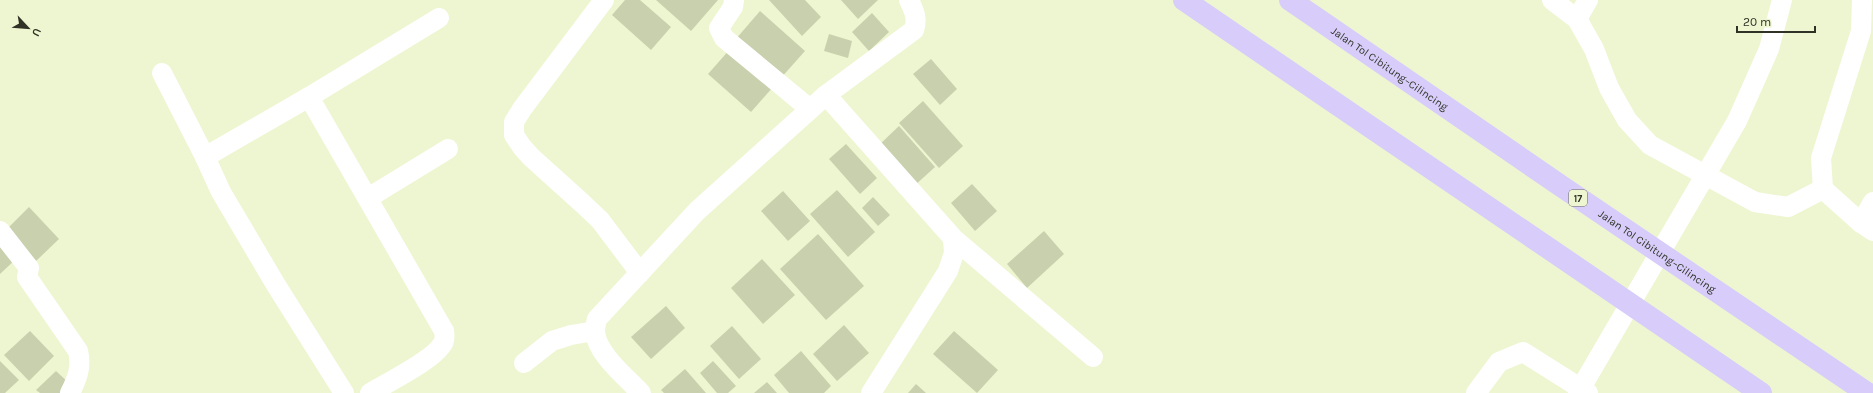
<svg xmlns="http://www.w3.org/2000/svg" width="1873" height="393" font-family="Karla,sans-serif">
<style>
.building{fill:#c9d0ad}
.lines{fill:none;stroke-linecap:round;stroke-linejoin:round}
.street{stroke:#fff;stroke-width:20}
.highway{stroke:#d8cdfa;stroke-width:22}
.labels{text-anchor:middle;stroke-width:3;stroke-linejoin:round;paint-order:stroke}
.shield{fill:#eef6d1;stroke:#686d58;stroke-width:1}
.shield-label{font-size:10px;font-weight:bold;fill:#2f3224}
.street-label{font-size:11px;fill:#2f3224;stroke:#eef6d1}
</style>
<rect width="100%" height="100%" fill="#eef6d1"/>
<g class="building">
<polygon points="625,0 640,0 671,27 651,50 612,15"/>
<polygon points="656,0 718,0 691,31"/>
<polygon points="769,0 805,0 821,17 802,36"/>
<polygon points="841,0 878,0 858,19"/>
<polygon points="760,11 805,51 780,79 735,40"/>
<polygon points="872,13 889,32 869,51 852,32"/>
<polygon points="829,34 852,41 848,58 824,51"/>
<polygon points="731,48 774,86 751,112 708,74"/>
<polygon points="931,59 957,89 940,105 913,74"/>
<polygon points="923,101 963,146 939,168 899,123"/>
<polygon points="899,126 935,167 913,187 877,147"/>
<polygon points="846,144 877,178 860,194 829,159"/>
<polygon points="972,184 997,211 975,231 951,203"/>
<polygon points="837,190 875,232 848,257 810,214"/>
<polygon points="783,191 810,221 788,241 761,211"/>
<polygon points="873,197 890,215 878,226 862,208"/>
<polygon points="29,207 59,239 36,261 6,230"/>
<polygon points="1044,231 1064,254 1027,288 1007,264"/>
<polygon points="818,234 864,286 826,320 780,269"/>
<polygon points="0,240 17,258 0,274"/>
<polygon points="762,259 795,295 763,324 731,288"/>
<polygon points="666,306 685,328 651,359 631,337"/>
<polygon points="844,325 869,353 837,381 813,354"/>
<polygon points="732,326 761,359 739,379 710,346"/>
<polygon points="30,331 54,356 29,381 4,355"/>
<polygon points="954,331 998,370 977,393 933,354"/>
<polygon points="801,351 831,386 824,393 789,393 774,375"/>
<polygon points="0,361 19,380 5,393 0,393"/>
<polygon points="713,361 736,386 728,393 717,393 700,373"/>
<polygon points="685,369 706,393 664,393 661,390"/>
<polygon points="56,371 71,385 62,393 40,393 36,390"/>
<polygon points="767,382 777,393 754,393"/>
<polygon points="916,384 926,393 908,393"/>
</g>
<g class="lines">
<g class="street">
<polyline points="604,0 522,109 514,122 514,135 522,147 531,157 582,203 600,220 640,273"/>
<polyline points="734,0 733,7 719,28 724,38 810,109"/>
<polyline points="1552,0 1577,19 1594,49 1609,88 1627,120 1650,145 1755,202 1788,207 1823,189 1861,223 1873,231"/>
<polyline points="1577,19 1588,0"/>
<polyline points="162,73 205,157"/>
<polyline points="826,95 953,238 1093,357"/>
<path d="M309,97l135,234c1,6 1,11 -3,15 -10,15 -54,37 -71,47"/>
<polyline points="1823,189 1821,158 1861,31 1862,0"/>
<polyline points="368,198 448,149"/>
<polyline points="1861,223 1873,202"/>
<path d="M0,231l29,37 -2,9 51,74c4,16 -1,28 -8,42"/>
<polyline points="524,363 552,341 571,335 595,331"/>
<polyline points="344,393 276,285 221,192 205,157 309,97 439,18"/>
<path d="M641,393c-15,-16 -44,-39 -46,-61 0,-4 1,-9 2,-13l100,-108 129,-116 88,-65c4,-12 0,-19 -5,-30"/>
<polyline points="871,393 948,271 954,253 953,238"/>
<polyline points="1476,393 1499,362 1523,352 1588,393"/>
<polyline points="1578,393 1737,121 1769,49 1782,0"/>
</g>
<g class="highway">
<polyline points="1184,0 1761,393"/>
<path id="s1" d="M1290,0l274,188 303,205"/>
</g>
</g>
<g class="labels">
<rect class="shield" x="1569" y="190" width="18" height="16" rx="3"/>
<g class="shield-label">
<text x="1578" y="202">17</text>
</g>
<g class="street-label">
<text dy="4" stroke="none"><textPath href="#s1" startOffset="121">Jalan Tol Cibitung–Cilincing</textPath></text>
<text dy="4" stroke="none"><textPath href="#s1" startOffset="445">Jalan Tol Cibitung–Cilincing</textPath></text>
</g>
</g>
<g transform="translate(28 28) rotate(116)" stroke="#eef6d1" stroke-width="3" paint-order="stroke">
<path d="M0-3L7 15L0 10L-7 15Z" fill="#2f3224"/>
<text y="-6" font-size="11" font-weight="bold" text-anchor="middle" fill="#2f3224">U</text>
</g>
<path d="M1737 26v6h78v-6" fill="none" stroke="#2f3224" stroke-width="2"/>
<text x="1743" y="26" font-size="12" fill="#2f3224" stroke="#eef6d1" stroke-width="3" paint-order="stroke">20 m</text>
</svg>
